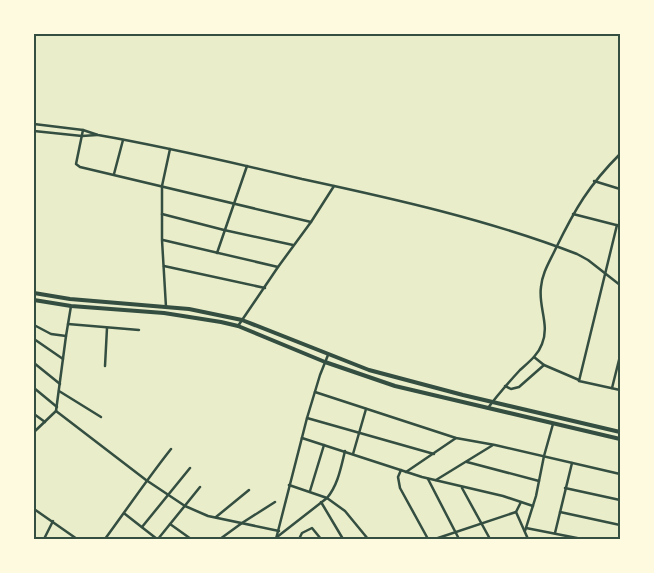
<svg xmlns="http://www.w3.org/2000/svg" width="654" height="573" font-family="'Playfair Display',serif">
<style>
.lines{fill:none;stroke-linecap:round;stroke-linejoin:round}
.minor{stroke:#344e41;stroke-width:2.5}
.tertiary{stroke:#344e41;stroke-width:2.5}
.primary{stroke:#344e41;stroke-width:4}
.neatline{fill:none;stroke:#344e41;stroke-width:2}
</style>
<rect width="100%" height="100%" fill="#e9edc9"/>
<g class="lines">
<g class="minor">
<polyline points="83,130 76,164 80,167 311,222"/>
<polyline points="114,174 123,140"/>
<polyline points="594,181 620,189"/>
<polyline points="162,214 224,230 293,245"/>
<polyline points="573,214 620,226"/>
<polyline points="617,225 579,381 620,390"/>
<polyline points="163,240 278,267"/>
<polyline points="217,253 247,166"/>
<polyline points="164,266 265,288"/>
<polyline points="166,307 162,240 162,186 170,149"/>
<polyline points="68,324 139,330"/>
<polyline points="34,325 51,334 66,336"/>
<polyline points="238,326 278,267 311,222 334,186"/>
<polyline points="34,339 63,359"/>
<polyline points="534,357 544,365 579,380"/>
<polyline points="34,363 60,384"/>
<polyline points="105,366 107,328"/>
<polyline points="505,386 511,389 519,387 544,365"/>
<polyline points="34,388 57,407"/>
<polyline points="612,388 620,356"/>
<polyline points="59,391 101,417"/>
<polyline points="315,392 456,438 495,445 620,474"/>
<path d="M488,408c10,-14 21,-26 32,-38 9,-8 18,-15 22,-26 8,-19 -4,-38 -1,-57 1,-14 9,-26 15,-39 19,-39 33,-63 64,-94"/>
<polyline points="56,411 146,480 185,506 208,516 279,531"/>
<polyline points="34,414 45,422"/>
<polyline points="307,418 434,454"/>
<polyline points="34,432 56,411 66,336 71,306"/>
<polyline points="302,438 422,477 503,496 533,506"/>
<polyline points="353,454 366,409"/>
<polyline points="467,462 539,481"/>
<polyline points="401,470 398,477 400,488 428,539"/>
<polyline points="406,472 456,438"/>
<polyline points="428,479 459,539"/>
<polyline points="436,480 493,445"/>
<polyline points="289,485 327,498 345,511 368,539"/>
<polyline points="462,488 490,539"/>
<polyline points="565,488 620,500"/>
<polyline points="310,491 324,445"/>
<polyline points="321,502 343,539"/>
<polyline points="34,509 77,539"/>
<polyline points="516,512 528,539"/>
<polyline points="560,512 620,525"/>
<polyline points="125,514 157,539"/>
<polyline points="216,517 249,490"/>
<polyline points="170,524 191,539"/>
<polyline points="142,527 190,468"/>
<polyline points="526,528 582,539"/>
<polyline points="525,531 536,496 544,456 553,424"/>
<polyline points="555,533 572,463"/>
<path d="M277,537l50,-39c11,-13 14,-31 18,-47"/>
<polyline points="44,539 53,521"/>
<path d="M105,539c22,-30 43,-61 66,-90"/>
<polyline points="158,539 200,487"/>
<polyline points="220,539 242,523 275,502"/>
<polyline points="276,539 307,418 320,375 328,355"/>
<polyline points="299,539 302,533 312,528 321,539"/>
<polyline points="435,539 516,512 521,502"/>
</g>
<g class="tertiary">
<path d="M34,124l49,6 15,5c69,12 137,28 204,44 93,20 187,41 275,75l11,6 32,25"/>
<polyline points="34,131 82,136 97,135"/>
</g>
<g class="primary">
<polyline points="34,293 70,299 189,309 242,320 369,370 463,395 620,432"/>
<polyline points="34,300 71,306 164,313 221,322 238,326 325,362 395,386 620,439"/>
</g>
</g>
<rect width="654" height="573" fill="none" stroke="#fefae0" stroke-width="70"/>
<rect x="35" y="35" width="584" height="503" class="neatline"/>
</svg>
